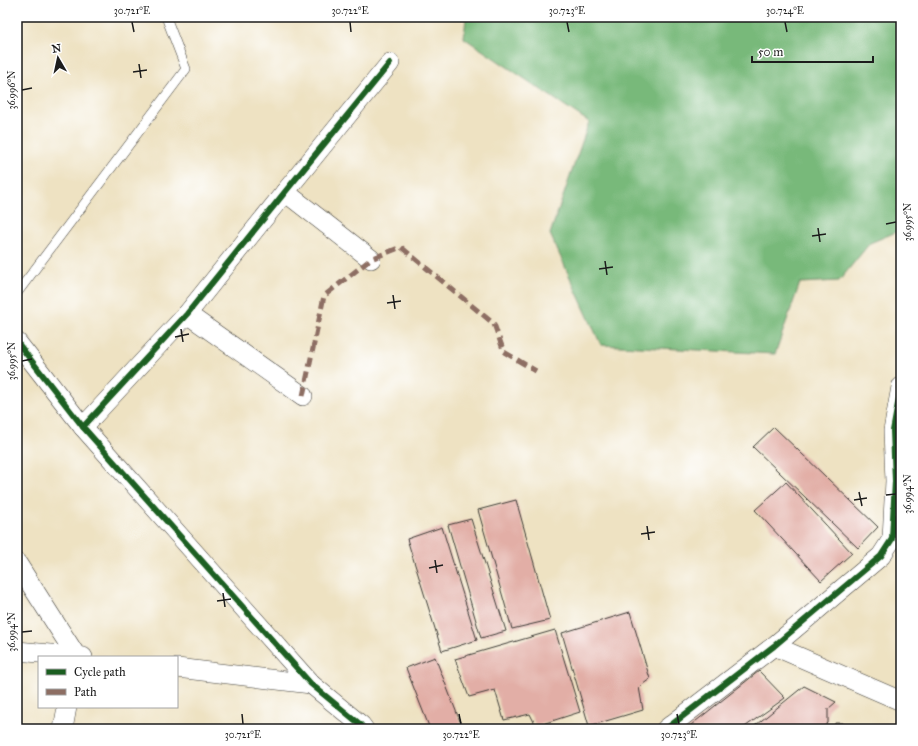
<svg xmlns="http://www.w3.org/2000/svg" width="918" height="746" font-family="'IM FELL Great Primer',serif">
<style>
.forest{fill:#78b97a;stroke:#4a6a4b}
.building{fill:#e2aea6}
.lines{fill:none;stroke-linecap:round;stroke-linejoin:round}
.lane-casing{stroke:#3c3a35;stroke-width:10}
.street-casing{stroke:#3c3a35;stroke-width:20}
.lane{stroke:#fff;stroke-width:9}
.street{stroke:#fff;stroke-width:19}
.quiet{stroke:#8d6e63;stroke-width:5;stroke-dasharray:10 5;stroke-linecap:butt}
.cycleway-casing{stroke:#fff;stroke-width:8}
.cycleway{stroke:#1b5e20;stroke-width:6}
.ticks{fill:none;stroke:#1c1c1c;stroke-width:1.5}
.neatline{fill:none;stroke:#1c1c1c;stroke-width:1.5}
.ticks-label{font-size:10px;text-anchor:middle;fill:#1c1c1c}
</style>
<rect width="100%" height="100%" fill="#fff"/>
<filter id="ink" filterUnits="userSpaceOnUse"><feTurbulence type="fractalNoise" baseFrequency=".025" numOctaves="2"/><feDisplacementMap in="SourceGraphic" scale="8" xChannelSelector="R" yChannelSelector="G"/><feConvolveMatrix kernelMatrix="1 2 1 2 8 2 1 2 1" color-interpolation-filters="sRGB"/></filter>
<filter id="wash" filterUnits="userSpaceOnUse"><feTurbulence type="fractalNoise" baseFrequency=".012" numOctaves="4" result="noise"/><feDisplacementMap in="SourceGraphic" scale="16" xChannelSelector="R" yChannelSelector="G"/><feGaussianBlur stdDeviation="0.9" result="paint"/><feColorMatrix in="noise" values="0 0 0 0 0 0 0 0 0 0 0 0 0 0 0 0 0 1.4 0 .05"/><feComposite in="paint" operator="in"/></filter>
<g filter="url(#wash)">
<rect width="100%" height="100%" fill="#eee2c2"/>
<polygon class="forest" points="466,17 901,17 901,230 870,243 839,281 800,283 775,354 601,345 550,234 589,122 464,38"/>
<g id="blocks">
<g class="building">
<polygon points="774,427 878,527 858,548 753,447"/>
<polygon points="786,482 852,553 821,581 755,510"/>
<polygon points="516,500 550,620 512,629 478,510"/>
<polygon points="471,519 506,631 481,638 448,525"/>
<polygon points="442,527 477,640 442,651 407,539"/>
<polygon points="630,612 650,679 639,687 643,710 589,726 562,633"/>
<polygon points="555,630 580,712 536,726 530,714 504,720 495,690 469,697 455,659"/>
<polygon points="435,657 463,729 430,729 406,668"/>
<polygon points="759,671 785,698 742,729 686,729"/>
<polygon points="804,686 836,702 828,709 828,723 821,729 751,729"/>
<polygon points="835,723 843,723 844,729 834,729"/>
</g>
</g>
</g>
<g filter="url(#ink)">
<use href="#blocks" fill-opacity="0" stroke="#3c3a35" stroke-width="1"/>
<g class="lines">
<defs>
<polyline id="lane" points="17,293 186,69 166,17"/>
<g id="street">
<polyline points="285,192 371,259"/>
<polyline points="187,314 303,396"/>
<polyline points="17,342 83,427 311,684 361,725 364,729"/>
<polyline points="83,427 187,314 285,192 390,63"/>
<polyline points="17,563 77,657"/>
<polyline points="774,646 901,701"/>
<polyline points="17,651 83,657"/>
<polyline points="177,668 311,684"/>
<polyline points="63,729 67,707"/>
<polyline points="666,729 774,646 881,556 892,539 895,481 893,431 901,387"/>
</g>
</defs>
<use href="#lane" class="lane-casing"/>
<use href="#street" class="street-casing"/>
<use href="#lane" class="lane"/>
<use href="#street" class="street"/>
<polyline class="quiet" points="303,396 324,296 371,259 401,247 494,324 504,352 536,371"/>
<defs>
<g id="cycleway">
<polyline points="17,342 83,427 311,684 361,725 364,729"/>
<polyline points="83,427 187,314 285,192 390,63"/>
<polyline points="666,729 774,646 881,556 892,539 895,481 893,431 901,387"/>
</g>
</defs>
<use href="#cycleway" class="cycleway-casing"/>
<use href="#cycleway" class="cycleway"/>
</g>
</g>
<path class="ticks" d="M132,22l2,10M350,22l1,10M567,22l2,10M785,22l2,10M139,64l2,14M133,72l14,-2M22,90l10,-2M886,224l10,-2M818,228l2,14M812,236l14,-2M605,261l2,14M599,269l14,-2M393,295l2,14M387,303l14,-2M181,329l2,13M175,337l14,-3M22,361l10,-2M859,492l3,14M886,495l10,-1M854,500l13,-2M647,526l2,14M641,534l14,-2M435,560l2,13M429,568l14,-3M223,593l2,14M217,601l14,-2M22,632l10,-1M242,714l1,10M459,714l2,10M677,714l2,10"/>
<rect width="918" height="746" fill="none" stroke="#fff" stroke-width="44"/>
<rect x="38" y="656" width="140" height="52" fill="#ffffff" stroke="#a4a4a4"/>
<rect x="46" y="669" width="20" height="6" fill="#1b5e20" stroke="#a4a4a4"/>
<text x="74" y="676" font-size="12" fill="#1c1c1c">Cycle path</text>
<rect x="46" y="689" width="20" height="6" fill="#8d6e63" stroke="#a4a4a4"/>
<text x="74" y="696" font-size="12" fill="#1c1c1c">Path</text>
<g transform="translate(58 58) rotate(351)" stroke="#ffffff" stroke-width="3" paint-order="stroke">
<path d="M0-3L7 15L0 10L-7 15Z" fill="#1c1c1c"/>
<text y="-6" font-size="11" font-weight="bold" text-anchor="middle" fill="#1c1c1c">N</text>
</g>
<path d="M752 56v6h121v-6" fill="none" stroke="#1c1c1c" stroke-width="2"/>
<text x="758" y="56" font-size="12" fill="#1c1c1c" stroke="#ffffff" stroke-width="3" paint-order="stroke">50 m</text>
<rect x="22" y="22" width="874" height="702" class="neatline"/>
<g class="ticks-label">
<text x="132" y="14">30.721°E</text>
<text x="350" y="14">30.722°E</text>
<text x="567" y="14">30.723°E</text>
<text x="785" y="14">30.724°E</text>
<text transform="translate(11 90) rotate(-90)" y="4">36.996°N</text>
<text transform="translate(907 222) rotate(-90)" y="4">36.995°N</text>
<text transform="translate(11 361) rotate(-90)" y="4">36.995°N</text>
<text transform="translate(907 494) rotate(-90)" y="4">36.994°N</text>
<text transform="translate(11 632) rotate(-90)" y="4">36.994°N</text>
<text x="243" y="738">30.721°E</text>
<text x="461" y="738">30.722°E</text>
<text x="679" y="738">30.723°E</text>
</g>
</svg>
